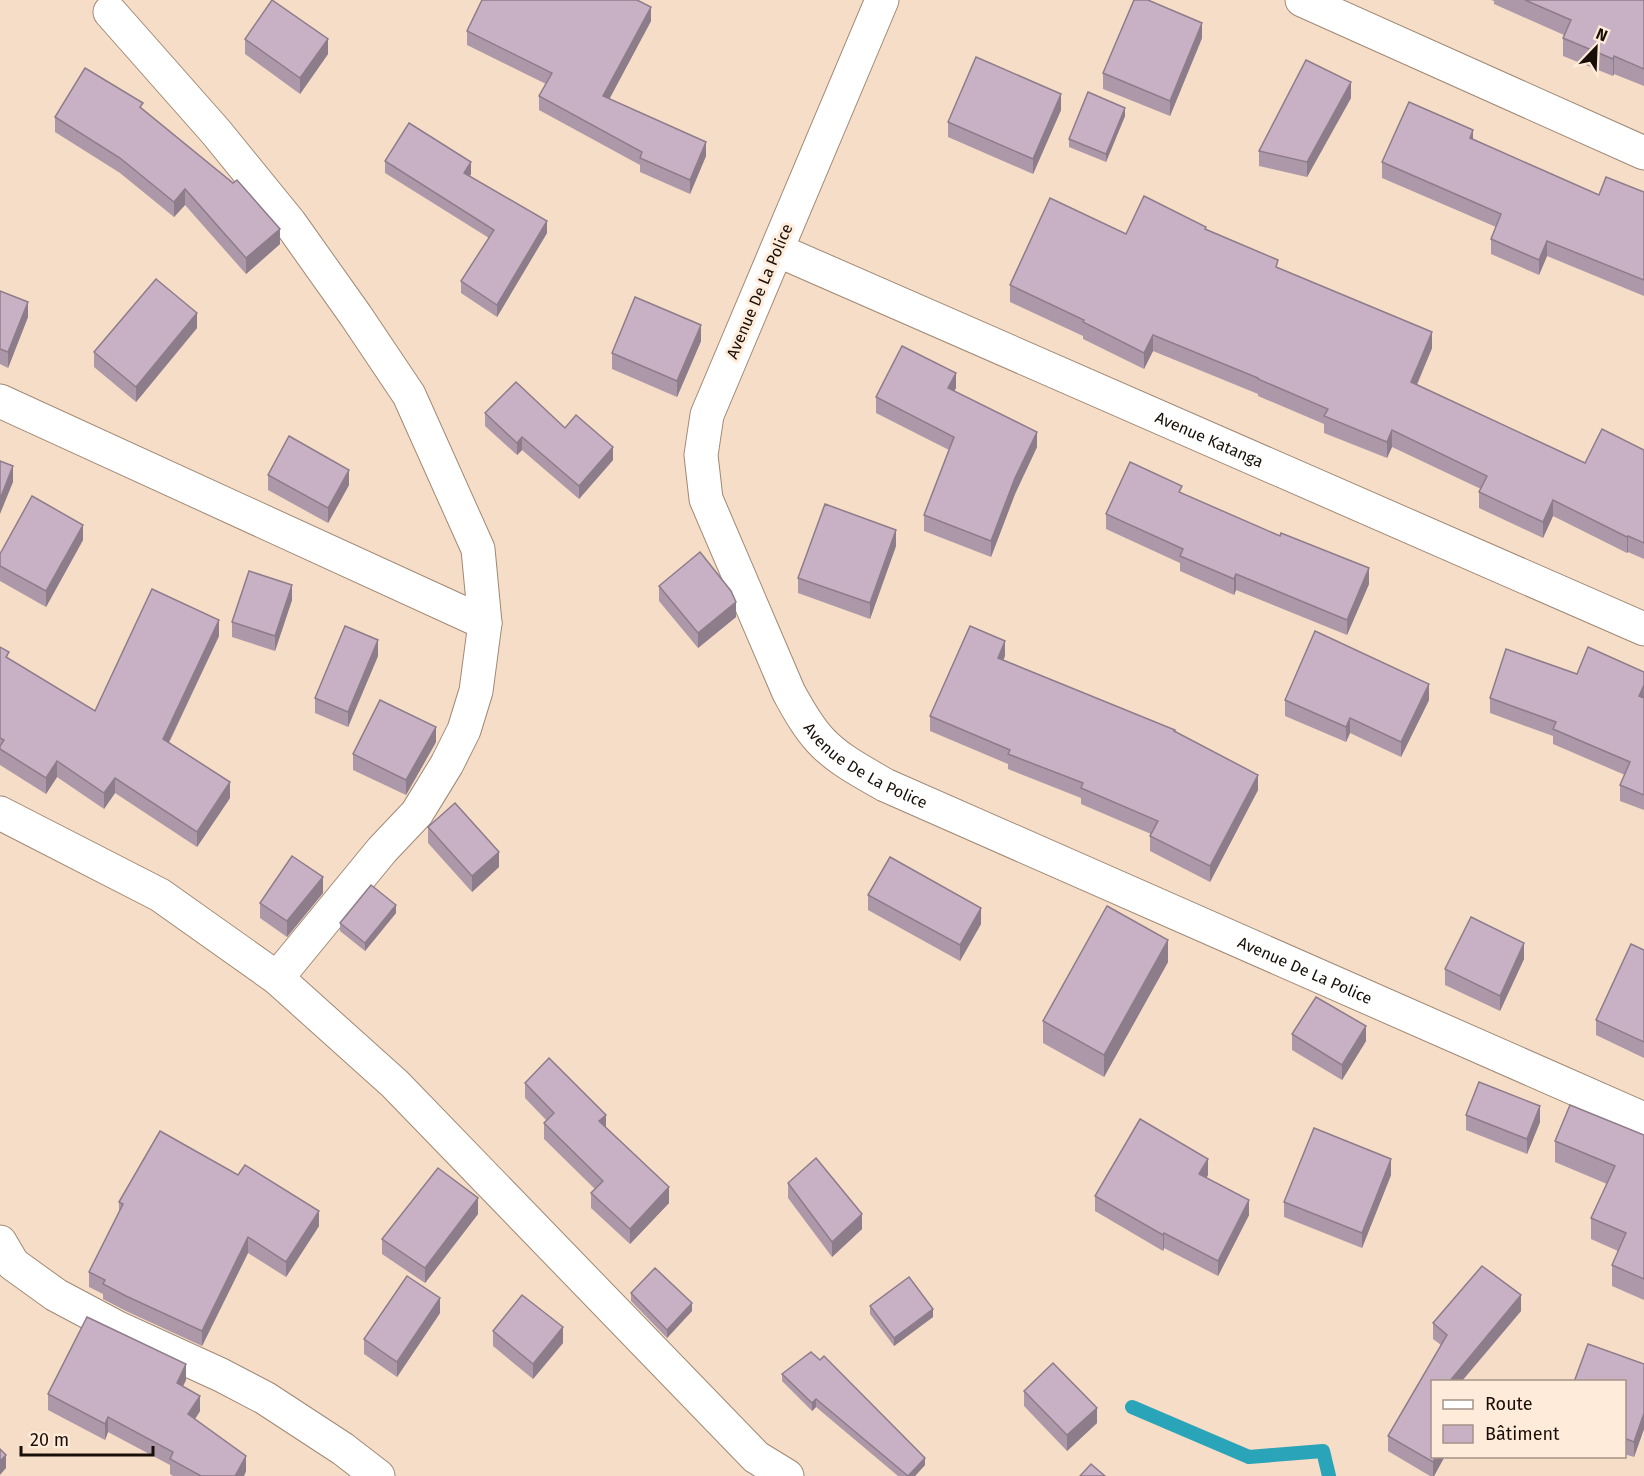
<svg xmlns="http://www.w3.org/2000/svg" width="1644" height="1476" font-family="'Fira Sans',sans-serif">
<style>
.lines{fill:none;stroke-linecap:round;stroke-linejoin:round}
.stream{stroke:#2aa4b9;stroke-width:14}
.minor-casing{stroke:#a08975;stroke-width:35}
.tertiary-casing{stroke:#a08975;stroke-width:35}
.minor{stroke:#fff;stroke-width:33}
.tertiary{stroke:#fff;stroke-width:33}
.wall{fill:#ad98a9}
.shaded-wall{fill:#8d7c8a}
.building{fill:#c9b1c5;stroke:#8d7c8a;stroke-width:1.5}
.labels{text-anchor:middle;stroke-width:6;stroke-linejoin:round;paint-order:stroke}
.street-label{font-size:16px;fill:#180f08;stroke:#ffebda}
</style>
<rect width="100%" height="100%" fill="#f6ddc7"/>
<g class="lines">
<polyline class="stream" points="1132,1407 1249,1457 1323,1451 1329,1476"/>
<defs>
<g id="minor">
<path id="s1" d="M882,0l-175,415 -6,40 5,44 83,194c9,16 18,33 31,47 17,19 43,32 65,45l759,334"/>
<polyline points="110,12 216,132 290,223 356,316 409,395 478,549 485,623 476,691 464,730 447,764 417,813 382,850 277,978"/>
<path id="s2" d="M777,250l867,379"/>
<polyline points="0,401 485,623"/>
<polyline points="0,813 160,895 277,978 395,1084 756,1457 787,1476"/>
<polyline points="0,1242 13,1264 56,1295 118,1328 221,1375 265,1398 343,1449 378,1476"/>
</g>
<polyline id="tertiary" points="1302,0 1644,153"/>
</defs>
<use href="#minor" class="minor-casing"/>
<use href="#tertiary" class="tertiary-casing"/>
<use href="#minor" class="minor"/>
<use href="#tertiary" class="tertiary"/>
</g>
<g class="wall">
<polygon points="1491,0 1644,0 1644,86 1614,74 1613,76 1563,56 1563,38 1564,35 1494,4 1494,1"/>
<polygon points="651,21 609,99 706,156 690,194 640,172 640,165 539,110 539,96 546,84 467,45 467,31"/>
<polygon points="1202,38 1170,116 1103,89 1103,73"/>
<polygon points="245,39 328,54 300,94 245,54"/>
<polygon points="1351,98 1307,177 1259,166 1259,151"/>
<polygon points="143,110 280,244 246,274 185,205 174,217 120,173 55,132 55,117"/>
<polygon points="1061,110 1033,174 948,137 948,122"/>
<polygon points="1125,116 1106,162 1069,147 1069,139"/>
<polygon points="1473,139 1599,195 1644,192 1644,296 1547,256 1539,275 1491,254 1491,239 1496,227 1382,178 1382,162"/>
<polygon points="385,161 471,174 470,176 547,233 497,317 461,293 461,281 489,238 385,173"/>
<polygon points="1206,230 1278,268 1432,348 1417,385 1585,463 1644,450 1644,559 1628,552 1627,553 1553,516 1543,538 1479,508 1479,492 1481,489 1392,447 1387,458 1324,433 1324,424 1258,396 1258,394 1153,351 1144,369 1083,339 1083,336 1010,302 1010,285 1126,234"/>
<polygon points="0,291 28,317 8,368 0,364"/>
<polygon points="197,328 136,402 94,367 94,352"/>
<polygon points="701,341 677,397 612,369 612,353"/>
<polygon points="956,388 954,391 1037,447 1015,494 991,557 924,531 924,515 949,450 876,413 876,397"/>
<polygon points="485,413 565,428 613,460 579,499 522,450 517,455 485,426"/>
<polygon points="268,475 349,485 328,523 268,490"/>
<polygon points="1182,493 1369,584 1347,635 1236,590 1234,595 1180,571 1180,563 1106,529 1106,514"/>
<polygon points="83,540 46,607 0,581 0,554"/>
<polygon points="896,546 870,619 798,593 798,578"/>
<polygon points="659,586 736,617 698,648 659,601"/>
<polygon points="292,600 275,651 232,637 232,622"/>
<polygon points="219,636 169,743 230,798 197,847 115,793 104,809 57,777 46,794 0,765 0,647 9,659 95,711"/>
<polygon points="378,656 348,727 315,713 315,698"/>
<polygon points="1005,656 1003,660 1175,732 1258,790 1210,882 1150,851 1150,836 1151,834 1081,804 1081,798 1008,769 1008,764 930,731 930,716"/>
<polygon points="1644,672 1644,810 1620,801 1620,785 1625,775 1553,744 1553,736 1490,713 1490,698 1577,674"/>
<polygon points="1285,700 1429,700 1401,757 1350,733 1346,742 1285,716"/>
<polygon points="436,742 406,795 353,770 353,754"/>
<polygon points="428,827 499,867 472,892 428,843"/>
<polygon points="323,893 287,937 260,918 260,903"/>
<polygon points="868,895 981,924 960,961 868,910"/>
<polygon points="396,913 365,951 340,931 340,923"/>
<polygon points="1644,950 1644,1058 1596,1035 1596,1020"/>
<polygon points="1524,959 1500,1011 1445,985 1445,969"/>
<polygon points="1168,962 1104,1077 1043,1043 1043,1021"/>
<polygon points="1292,1034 1366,1041 1342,1080 1292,1050"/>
<polygon points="525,1083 606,1128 669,1203 630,1244 591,1208 591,1193 595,1189 544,1139 544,1123 547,1121 525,1098"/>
<polygon points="1466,1115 1540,1122 1527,1154 1466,1130"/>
<polygon points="1644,1135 1644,1300 1612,1286 1612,1265 1618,1251 1591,1239 1591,1218 1607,1184 1555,1162 1555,1141"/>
<polygon points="1208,1175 1206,1178 1249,1215 1218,1276 1164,1248 1163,1251 1095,1211 1095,1196"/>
<polygon points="1391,1175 1362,1248 1284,1217 1284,1202"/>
<polygon points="788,1183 862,1229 832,1257 788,1198"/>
<polygon points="119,1202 319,1226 286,1277 248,1253 202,1346 126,1311 103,1299 103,1294 89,1287 89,1272 119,1212"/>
<polygon points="478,1214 425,1283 382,1254 382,1239"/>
<polygon points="631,1293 692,1311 667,1338 631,1301"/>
<polygon points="870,1306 933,1317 894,1346 870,1314"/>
<polygon points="1521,1311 1461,1382 1432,1382 1445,1456 1434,1476 1430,1476 1388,1451 1388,1436 1441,1345 1433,1339 1433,1323"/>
<polygon points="440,1313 397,1377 364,1354 364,1339"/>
<polygon points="493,1331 563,1343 533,1379 493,1346"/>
<polygon points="1644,1364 1644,1429 1634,1457 1624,1454 1624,1382"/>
<polygon points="782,1374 925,1465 915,1476 898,1476 816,1407 812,1411 782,1381"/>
<polygon points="186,1380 183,1386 200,1411 195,1419 246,1471 244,1476 173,1476 170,1474 170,1465 108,1432 105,1440 48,1410 48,1394"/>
<polygon points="1024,1391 1097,1423 1067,1451 1024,1406"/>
</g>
<g class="shaded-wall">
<polygon points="651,7 651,21 603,111 603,96"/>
<polygon points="1202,23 1202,38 1170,116 1170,101"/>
<polygon points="328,39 328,54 300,94 300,78"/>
<polygon points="1614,56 1614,74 1613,76 1613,59"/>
<polygon points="1351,82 1351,98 1307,177 1307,162"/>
<polygon points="1061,94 1061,110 1033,174 1033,159"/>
<polygon points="1125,108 1125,116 1106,162 1106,154"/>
<polygon points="1473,130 1473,145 1470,138"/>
<polygon points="706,142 706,156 690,194 690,180"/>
<polygon points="471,162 471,174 464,185 464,173"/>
<polygon points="185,189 185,205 174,217 174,202"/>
<polygon points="547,221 547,233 497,317 497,305"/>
<polygon points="280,229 280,244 246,274 246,258"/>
<polygon points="1547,241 1547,256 1539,275 1539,260"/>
<polygon points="28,302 28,317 8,368 8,352"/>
<polygon points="197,313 197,328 136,402 136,387"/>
<polygon points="701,325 701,341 677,397 677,381"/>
<polygon points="1432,332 1432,348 1411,398 1411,382"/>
<polygon points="1153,335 1153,351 1144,369 1144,353"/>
<polygon points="956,373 956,388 948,404 948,388"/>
<polygon points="1392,430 1392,447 1387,458 1387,442"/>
<polygon points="1037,432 1037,447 1015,494 991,557 991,541 1015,478"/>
<polygon points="522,437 522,450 517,455 517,443"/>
<polygon points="613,447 613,460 579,499 579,486"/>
<polygon points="13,466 13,482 0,514 0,499"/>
<polygon points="349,470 349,485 328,523 328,508"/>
<polygon points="1553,500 1553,516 1543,538 1543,522"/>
<polygon points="83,525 83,540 46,607 46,591"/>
<polygon points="896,530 896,546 870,619 870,603"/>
<polygon points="1628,536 1628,552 1627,553 1627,537"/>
<polygon points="1369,568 1369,584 1347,635 1347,620"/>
<polygon points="1236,574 1236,590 1234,595 1234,579"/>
<polygon points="292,585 292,600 275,651 275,636"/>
<polygon points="736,602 736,617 698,648 698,633"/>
<polygon points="219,620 219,636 163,754 163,739"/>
<polygon points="378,640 378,656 348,727 348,712"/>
<polygon points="1005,641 1005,656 998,673 998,658"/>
<polygon points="1429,684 1429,700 1401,757 1401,742"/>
<polygon points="1644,685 1644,701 1639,696"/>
<polygon points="1350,718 1350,733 1346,742 1346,727"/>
<polygon points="436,727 436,742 406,795 406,780"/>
<polygon points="57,761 57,777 46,794 46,778"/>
<polygon points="1258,775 1258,790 1210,882 1210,866"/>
<polygon points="115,778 115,793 104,809 104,793"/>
<polygon points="230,782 230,798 197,847 197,832"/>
<polygon points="499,852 499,867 472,892 472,876"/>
<polygon points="323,877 323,893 287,937 287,921"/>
<polygon points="396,905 396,913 365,951 365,943"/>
<polygon points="981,908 981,924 960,961 960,945"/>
<polygon points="1168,940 1168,962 1104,1077 1104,1055"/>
<polygon points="1524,943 1524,959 1500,1011 1500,996"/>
<polygon points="1366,1026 1366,1041 1342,1080 1342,1065"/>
<polygon points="1540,1106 1540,1122 1527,1154 1527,1139"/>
<polygon points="606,1115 606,1130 599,1121"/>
<polygon points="1208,1159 1208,1175 1199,1190 1199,1174"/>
<polygon points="1391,1159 1391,1175 1362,1248 1362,1233"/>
<polygon points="669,1187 669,1203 630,1244 630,1229"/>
<polygon points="478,1198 478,1214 425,1283 425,1268"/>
<polygon points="1249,1200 1249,1215 1218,1276 1218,1261"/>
<polygon points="319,1211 319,1226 286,1277 286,1262"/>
<polygon points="862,1214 862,1229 832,1257 832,1242"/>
<polygon points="1164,1233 1164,1248 1163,1251 1163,1235"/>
<polygon points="248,1237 248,1253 202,1346 202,1331"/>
<polygon points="1521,1295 1521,1311 1461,1382 1449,1382"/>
<polygon points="440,1298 440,1313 397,1377 397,1362"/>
<polygon points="692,1303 692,1311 667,1338 667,1330"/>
<polygon points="933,1309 933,1317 894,1346 894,1338"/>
<polygon points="563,1327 563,1343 533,1379 533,1364"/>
<polygon points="186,1364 186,1380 177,1398 177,1383"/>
<polygon points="200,1396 200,1411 188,1430 188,1414"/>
<polygon points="816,1399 816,1407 812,1411 812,1403"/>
<polygon points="1097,1408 1097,1423 1067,1451 1067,1435"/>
<polygon points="1644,1413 1644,1429 1634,1457 1634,1442"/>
<polygon points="108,1417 108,1432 105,1440 105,1424"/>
<polygon points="6,1455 6,1468 0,1475 0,1461"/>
<polygon points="246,1456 246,1471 244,1476 235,1476"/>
<polygon points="1436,1456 1445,1456 1434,1476 1433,1476 1433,1462"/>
<polygon points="925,1458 925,1465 915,1476 908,1476"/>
</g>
<g class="building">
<polygon points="272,0 328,39 300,78 245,39"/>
<polygon points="482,0 637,0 651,7 603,96 706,142 690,180 640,158 642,152 539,96 552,73 467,31"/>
<polygon points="1134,0 1148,0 1202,23 1170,101 1103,73"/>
<polygon points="1525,0 1644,0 1644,69 1614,56 1613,59 1563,38 1571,20"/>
<polygon points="976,57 1061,94 1033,159 948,122"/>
<polygon points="1306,60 1351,82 1307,162 1259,151"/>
<polygon points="85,68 143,103 140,107 233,183 237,180 280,229 246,258 185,189 174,202 120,158 55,117"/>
<polygon points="1088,92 1125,108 1106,154 1069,139"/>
<polygon points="1409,102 1473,130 1470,138 1599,195 1606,177 1644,192 1644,280 1547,241 1539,260 1491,239 1501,214 1382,162"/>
<polygon points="409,123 471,162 464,173 547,221 497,305 461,281 494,230 385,161"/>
<polygon points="1144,196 1206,227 1205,229 1278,260 1276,267 1432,332 1411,382 1585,463 1602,429 1644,450 1644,543 1628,536 1627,537 1553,500 1543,522 1479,492 1487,476 1392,430 1387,442 1324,416 1328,409 1258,379 1258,378 1153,335 1144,353 1083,322 1084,320 1010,285 1050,198 1126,234"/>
<polygon points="156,279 197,313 136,387 94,352"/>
<polygon points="0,291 28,302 8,352 0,349"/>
<polygon points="635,297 701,325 677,381 612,353"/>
<polygon points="902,346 956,373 948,388 1037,432 1015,478 991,541 924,515 954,437 876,397"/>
<polygon points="516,382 565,428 576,415 613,447 579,486 522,437 517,443 485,413"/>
<polygon points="289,436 349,470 328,508 268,475"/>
<polygon points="0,461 13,466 0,499"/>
<polygon points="1130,462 1182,486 1179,492 1280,536 1281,533 1369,568 1347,620 1236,574 1234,579 1180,556 1183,549 1106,514"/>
<polygon points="32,496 83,525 46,591 0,566 0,554"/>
<polygon points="825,504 896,530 870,603 798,578"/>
<polygon points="700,552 731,591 736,602 698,633 659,586"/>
<polygon points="249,571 292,585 275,636 232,622"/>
<polygon points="152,589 219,620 163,739 230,782 197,832 115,778 104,793 57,761 46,778 0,749 0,746 4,740 0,738 0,647 9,652 6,657 95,711"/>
<polygon points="345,626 378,640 348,712 315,698"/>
<polygon points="970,626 1005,641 998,658 1175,730 1174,731 1258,775 1210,866 1150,836 1158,821 1081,788 1083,783 1008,754 1010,750 930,716"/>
<polygon points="1315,631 1429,684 1401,742 1350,718 1346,727 1285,700"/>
<polygon points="1588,647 1644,672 1644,685 1639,696 1644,698 1644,795 1620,785 1630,762 1553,729 1556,722 1490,698 1506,649 1577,674"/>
<polygon points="380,700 436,727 406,780 353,754"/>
<polygon points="455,803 499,852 472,876 428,827"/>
<polygon points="292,856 323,877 287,921 260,903"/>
<polygon points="890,857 981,908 960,945 868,895"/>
<polygon points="371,885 396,905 365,943 340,923"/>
<polygon points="1107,906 1168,940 1104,1055 1043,1021"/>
<polygon points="1471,917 1524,943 1500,996 1445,969"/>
<polygon points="1631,944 1644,950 1644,1042 1596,1020"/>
<polygon points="1316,997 1366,1026 1342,1065 1292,1034"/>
<polygon points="549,1058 606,1115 599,1121 669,1187 630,1229 591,1193 603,1181 544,1123 554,1113 525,1083"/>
<polygon points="1479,1082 1540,1106 1527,1139 1466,1115"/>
<polygon points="1570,1105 1644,1135 1644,1279 1612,1265 1626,1233 1591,1218 1615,1166 1555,1141"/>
<polygon points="1140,1119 1208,1159 1199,1174 1249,1200 1218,1261 1164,1233 1163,1235 1095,1196"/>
<polygon points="1314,1128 1391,1159 1362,1233 1284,1202"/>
<polygon points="160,1131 238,1175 245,1165 319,1211 286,1262 248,1237 202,1331 126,1296 103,1284 105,1280 89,1272 123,1204 119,1202"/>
<polygon points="816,1158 862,1214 832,1242 788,1183"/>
<polygon points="438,1168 478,1198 425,1268 382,1239"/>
<polygon points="1482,1266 1521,1295 1449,1382 1432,1382 1432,1456 1436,1456 1433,1462 1388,1436 1447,1335 1433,1323"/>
<polygon points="655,1268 692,1303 667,1330 631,1293"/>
<polygon points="407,1276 440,1298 397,1362 364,1339"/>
<polygon points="909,1277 933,1309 894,1338 870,1306"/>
<polygon points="522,1295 563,1327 533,1364 493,1331"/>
<polygon points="87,1317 186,1364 177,1383 200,1396 188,1414 246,1456 235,1476 201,1476 170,1459 173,1452 108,1417 105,1424 48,1394"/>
<polygon points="1588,1344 1644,1364 1644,1413 1634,1442 1624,1438 1624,1382 1574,1382"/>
<polygon points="811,1352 820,1360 824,1356 925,1458 908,1476 816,1399 812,1403 782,1374"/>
<polygon points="1053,1363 1097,1408 1067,1435 1024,1391"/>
<polygon points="0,1449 6,1455 0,1461"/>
<polygon points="1091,1464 1105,1476 1080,1476"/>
</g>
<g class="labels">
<g class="street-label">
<text transform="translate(759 291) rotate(-67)" y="6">Avenue De La Police</text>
<text dy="6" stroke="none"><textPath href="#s2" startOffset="472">Avenue Katanga</textPath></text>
<text dy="6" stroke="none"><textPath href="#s1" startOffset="855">Avenue De La Police</textPath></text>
<text dy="6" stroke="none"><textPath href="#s1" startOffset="1341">Avenue De La Police</textPath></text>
</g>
</g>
<rect x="1431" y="1380" width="195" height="78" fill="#ffebda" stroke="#a39386" stroke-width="1.5"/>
<rect x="1443" y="1400" width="30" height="9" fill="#ffffff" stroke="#a39386" stroke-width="1.5"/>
<text x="1485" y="1410" font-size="18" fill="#180f08">Route</text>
<rect x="1443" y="1425" width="30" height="18" fill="#c9b1c5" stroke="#a39386" stroke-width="1.5"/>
<text x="1485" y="1440" font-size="18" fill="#180f08">Bâtiment</text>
<g transform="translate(1596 48) rotate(23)" stroke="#ffebda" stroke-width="4.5" paint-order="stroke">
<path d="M0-4.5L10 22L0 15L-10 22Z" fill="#180f08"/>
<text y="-9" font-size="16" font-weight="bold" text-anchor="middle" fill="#180f08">N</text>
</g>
<path d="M21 1446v9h132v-9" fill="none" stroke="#180f08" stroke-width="3"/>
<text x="30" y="1446" font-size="18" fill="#180f08" stroke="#ffebda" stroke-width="4.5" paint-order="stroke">20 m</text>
</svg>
